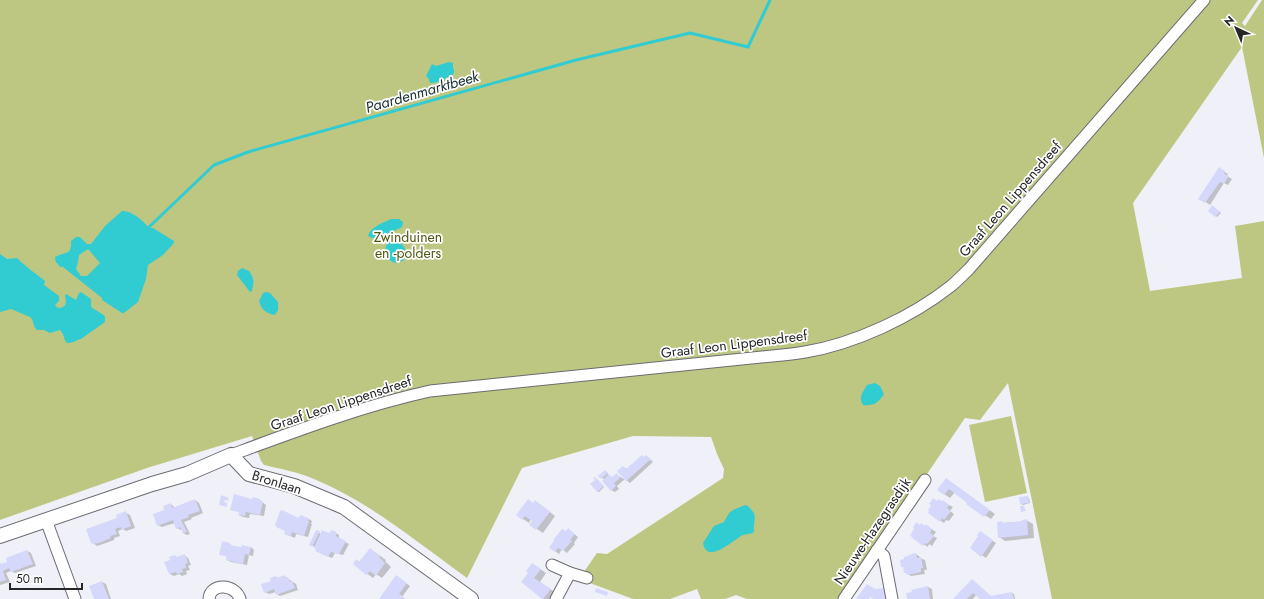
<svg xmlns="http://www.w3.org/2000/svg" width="1264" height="599" font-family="Jost,sans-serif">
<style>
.green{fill:#bec782}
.water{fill:#31cbd2;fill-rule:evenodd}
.shadow{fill:#0003}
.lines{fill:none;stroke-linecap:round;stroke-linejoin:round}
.stream{stroke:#31cbd2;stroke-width:3}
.building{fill:#d6d8fb}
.minor-casing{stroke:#6b6b72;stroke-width:13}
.tertiary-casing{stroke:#6b6b72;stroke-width:16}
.minor{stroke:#fff;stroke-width:11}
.tertiary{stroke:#fff;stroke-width:14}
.labels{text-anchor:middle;stroke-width:3.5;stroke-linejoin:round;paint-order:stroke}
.street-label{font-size:14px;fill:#252628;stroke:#fff}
.park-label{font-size:14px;fill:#50560e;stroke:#fff}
.water-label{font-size:15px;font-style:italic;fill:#162f30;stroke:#fff}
</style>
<rect width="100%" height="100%" fill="#f0f1f8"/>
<g class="green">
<path d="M0,0h1258l-16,23 3,3 17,-26h2v158l-22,-111 -109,156 17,88 92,-13 -7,-52 29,-5v378h-212l-44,-216 -28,37 -15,-2 -40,59 -5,5 -82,117h-91l-11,-4 -11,4h-24l-4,-10 -27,10h-37l-54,-20 18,-26 10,1 116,-76 1,-9 -7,-15 -6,-17 -78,-1 -111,32 -55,110c-49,-35 -97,-76 -153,-99 -16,-7 -33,-10 -50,-14l-3,-4 -9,-25 -105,32 -147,52z"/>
<polygon points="1011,416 1027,493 985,502 969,425"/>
</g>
<g class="water">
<path d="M449,62l4,1v5l1,2v3l-4,5 -3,-1c-4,4 -12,6 -17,6l-1,-4 -3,-3 6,-12 4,2z"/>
<path d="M122,211c9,-1 23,11 27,17h4l21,13v2l-11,12 -15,10 -2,14 -8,23 -14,11h-2l-20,-13v-2l-39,-31h-3l-3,-4h-1l-1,-6c10,-6 17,-1 16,-16l5,-4h4l7,7h4l14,-18zM88,249l12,14 -13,13h-6l-5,-7 2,-7 1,-7z"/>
<path d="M391,219h8l4,3 -1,5c-3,2 -24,11 -28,11 -2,0 -4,-1 -6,-2 2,-9 15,-13 23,-17z"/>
<path d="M390,240l10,1 5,8 1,8 -3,4 -8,2 -9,-5c-2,-5 -1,-14 4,-18z"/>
<path d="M0,254l7,5 10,-1c9,9 18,15 28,23l-1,4 15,11v5l-4,4 3,3c8,0 9,-5 7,-12l1,-2 10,6 3,-7 2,-1 10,7v8l14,9v6l-24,17h-1c-20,10 -12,-1 -20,-9l-10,3 -6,-3h-7c-5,-5 -3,-10 -7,-13l-19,-8 -11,3z"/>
<path d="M242,268l7,3c6,9 5,10 3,20l-2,1 -13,-17 1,-4z"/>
<path d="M266,292l4,1 8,9v8l-3,5c-10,-2 -13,-5 -16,-14l4,-8z"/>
<path d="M875,383l5,3 4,8c-6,9 -10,12 -21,11 -5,-8 0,-13 4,-20z"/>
<path d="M745,505l3,1 6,7c2,7 -1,12 0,18l-1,2c-3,1 -7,1 -10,2 -9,4 -36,31 -40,8l11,-17 10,-4 5,-9 4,-3z"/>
</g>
<g class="shadow">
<polygon points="1219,169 1228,174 1227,176 1232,179 1228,185 1224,183 1210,205 1200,198"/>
<polygon points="1214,207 1221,213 1217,217 1216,216"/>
<polygon points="645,458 650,459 653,462 630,483 625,479 617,486 619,489 615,492 611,490 605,480 600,476 607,472 608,475 613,478 617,475 624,479 623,467 627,469"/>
<polygon points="597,479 604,487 599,492 597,491"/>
<polygon points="952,483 995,514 991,519 967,504 969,502 955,492 950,498 944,494"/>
<polygon points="1027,497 1029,498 1030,503 1023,505 1021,504"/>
<polygon points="254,498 260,500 266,505 264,516 250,514 249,518 243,517 239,515 240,512 231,510 253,501"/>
<polygon points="195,500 199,503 203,513 191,518 192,519 184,522 190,534 187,535 183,533 182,529 181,530 177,528 175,523 162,527 158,525 165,510 171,504 175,508"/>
<polygon points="938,502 947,504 953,507 950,511 954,514 949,521 946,520 944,523 941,521"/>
<polygon points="533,503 541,505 555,516 543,533 531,525 534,521 531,519 529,523 517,515"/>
<polygon points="126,513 130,515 135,528 126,531 123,529 118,531 120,536 114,538 114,540 103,544 97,546 92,542"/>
<polygon points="309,519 312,521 311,524 312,524 308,537 296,534 295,538 285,534"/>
<polygon points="1026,520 1033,524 1034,538 1005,541 999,537 998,523 1023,522"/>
<polygon points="921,526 930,528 936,532 933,536 937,538 932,546 929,544 928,547 912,537"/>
<polygon points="317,531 321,534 329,534 332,531 339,535 339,539 349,544 343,555 335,553 332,558 320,553 318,548 310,545"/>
<polygon points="566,532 572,532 578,537 574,543 575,544 567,553 562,549 559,554 555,551"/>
<polygon points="984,535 996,543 986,558 971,548"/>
<polygon points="230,544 233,547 251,547 254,550 253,556 249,555 247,565 231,562 227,560 228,557 220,554"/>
<polygon points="27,551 31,553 36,566 15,573 11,571 6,573 10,582 0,585 0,563 2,565 8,562"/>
<polygon points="376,553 386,560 385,561 391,567 382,578 376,574 373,578 354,564 356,560 360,562"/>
<polygon points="916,554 920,557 920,558 925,560 927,570 924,570 925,574 911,576 908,574"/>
<polygon points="184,555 188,558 191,565 188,566 190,570 186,571 187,574 182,576 179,574 174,576 170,574 172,560 175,556 178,558"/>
<polygon points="533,564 546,573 540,582 556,593 552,599 544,599 542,598 530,573"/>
<polygon points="284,576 296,584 298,590 280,596 277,594 276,592 269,594 265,592 276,577 278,578"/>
<polygon points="400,579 410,586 402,597 405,599 380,599"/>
<polygon points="972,580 992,597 1012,593 1014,594 1015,599 982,599 977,594 973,599 954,599"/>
<polygon points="102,582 106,584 111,599 95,599"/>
<polygon points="928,587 932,589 933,599 908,599"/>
</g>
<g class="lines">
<polyline class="stream" points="147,229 214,165 248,152 576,60 690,33 748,47 770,0"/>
</g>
<g class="building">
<polygon points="1219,167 1225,171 1224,173 1228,177 1224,184 1220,182 1205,203 1198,199"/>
<polygon points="1212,205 1220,212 1215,217 1208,211"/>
<polygon points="642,455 644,457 646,455 653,461 652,462 650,460 626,481 617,471 623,466 626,469"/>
<polygon points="605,470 608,473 601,479 598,476"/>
<polygon points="617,473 620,478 614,483 616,486 611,491 602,481 609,474 612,477"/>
<polygon points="595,477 604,486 597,492 590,484 595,480 593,478"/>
<polygon points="946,478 990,510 984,517 966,504 967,503 949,489 944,495 937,490"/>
<polygon points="234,494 252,499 253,497 260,499 260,501 263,502 260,515 246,512 245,516 238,515 239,512 230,510"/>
<polygon points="221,495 229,498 228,501 225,500 224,502 227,503 227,507 219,505"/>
<polygon points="1028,496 1029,503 1020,504 1019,497"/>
<polygon points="933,498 937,501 938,499 942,501 943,500 949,505 947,508 951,511 944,520 942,518 940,522 928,513 929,511 928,510 931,505 929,504"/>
<polygon points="195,499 200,511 188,515 189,517 181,520 187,532 183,533 180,527 176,529 173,520 157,526 153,514 164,510 163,506 171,503 172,508"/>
<polygon points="528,499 533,503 535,500 550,512 536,530 529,525 532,521 525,516 522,520 516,515"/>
<polygon points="1020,506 1024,506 1026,511 1021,512"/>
<polygon points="282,510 299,518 300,515 309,518 308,521 309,521 304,536 292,532 291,536 284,534 285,531 276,527 276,526 275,525 280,511"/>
<polygon points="126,511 131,526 121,530 121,527 115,529 117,534 110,536 111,538 99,543 93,544 91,543 86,529 117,518 116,515"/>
<polygon points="1027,519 1028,535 998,538 997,522 1002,521 1002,523 1022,521 1022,520"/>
<polygon points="916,522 920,525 921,523 925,526 926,524 932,529 930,533 934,536 927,544 925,543 923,546 911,537 912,536 910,535 914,529 913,528"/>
<polygon points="568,528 575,534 570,540 572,541 563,551 558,548 555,552 549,548 554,540 553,540 562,529 566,531"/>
<polygon points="316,530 320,531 312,547 309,545"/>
<polygon points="322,530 329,533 332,530 336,532 336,536 346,541 339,554 331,552 328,557 315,551 316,549 314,548 316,543"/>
<polygon points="980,531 993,540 981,557 970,548 978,536 977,535"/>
<polygon points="222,541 230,543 230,545 241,547 242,545 251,547 249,555 245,554 243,564 226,560 227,556 219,555"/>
<polygon points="370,548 380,556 379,557 385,563 376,576 370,571 366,575 353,564 356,559 359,562"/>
<polygon points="27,550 33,564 11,572 9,568 3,571 6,580 0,582 0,564 7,562 6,558"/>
<polygon points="916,553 917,558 921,557 923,568 921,568 921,572 907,575 906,573 904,573 903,567 901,567 900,560 904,559 904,557 908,556 908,555"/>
<polygon points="185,554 188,563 185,564 186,568 182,569 183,572 177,574 176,572 169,574 164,562 170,560 169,557 175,555 176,557"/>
<polygon points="532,563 541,569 534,578 551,589 543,599 542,598 541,598 521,582 528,573 526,571"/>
<polygon points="284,575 285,578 288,577 290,582 292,581 295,588 276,595 274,589 264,593 261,584 271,581 270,578 276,576 277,578"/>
<polygon points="396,575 407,583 399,594 404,597 402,599 379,599"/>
<polygon points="972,579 991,596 1012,592 1014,599 980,599 973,593 967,599 953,599"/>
<polygon points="102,581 109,599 94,599 89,586"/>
<polygon points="867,584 875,589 885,588 887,599 873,599 870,597 869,599 856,599"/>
<polygon points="928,586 930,599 907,599 906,593 912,592 911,590 915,589"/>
<polygon points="596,588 608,592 607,596 595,592"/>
</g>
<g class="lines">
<defs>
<g id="minor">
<path d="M231,455c65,-24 131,-49 199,-64l342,-35c11,-1 22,-2 33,-4 49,-8 107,-35 146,-66 6,-5 12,-11 18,-17l235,-269"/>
<polyline points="46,520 75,599"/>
<polyline points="877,550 884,556 892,599"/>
<polyline points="552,565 570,573 587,578"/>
<path d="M209,599c1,-17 27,-15 31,0"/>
<polyline points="556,599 570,573"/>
<polyline points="844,599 925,480"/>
</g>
<polyline id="tertiary" points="0,536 152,484 187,474 231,455 249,474 294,486 344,507 471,599"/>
</defs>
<use href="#minor" class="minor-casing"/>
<use href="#tertiary" class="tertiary-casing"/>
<use href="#minor" class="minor"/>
<use href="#tertiary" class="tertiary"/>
</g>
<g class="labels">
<g class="street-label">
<text transform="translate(1010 199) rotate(-49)" y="5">Graaf Leon Lippensdreef</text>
<text transform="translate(734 344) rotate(-7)" y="5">Graaf Leon Lippensdreef</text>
<text transform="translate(341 403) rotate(-18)" y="5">Graaf Leon Lippensdreef</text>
<text transform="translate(277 482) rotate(17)" y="5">Bronlaan</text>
<text transform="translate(872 531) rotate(-56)" y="5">Nieuwe-Hazegrasdijk</text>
</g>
<g class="park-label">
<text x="408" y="242">Zwinduinen<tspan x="408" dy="16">en -polders</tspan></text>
</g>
<g class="water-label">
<text transform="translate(422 92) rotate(-16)" y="5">Paardenmarktbeek</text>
</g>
</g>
<g transform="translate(1236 28) rotate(316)" stroke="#ffffff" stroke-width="3" paint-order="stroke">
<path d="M0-3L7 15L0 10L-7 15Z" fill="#252628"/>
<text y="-6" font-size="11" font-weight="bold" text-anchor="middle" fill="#252628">N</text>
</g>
<path d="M10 583v6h72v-6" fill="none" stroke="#252628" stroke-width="2"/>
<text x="16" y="583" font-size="12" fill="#252628" stroke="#ffffff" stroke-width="3" paint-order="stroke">50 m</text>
</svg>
